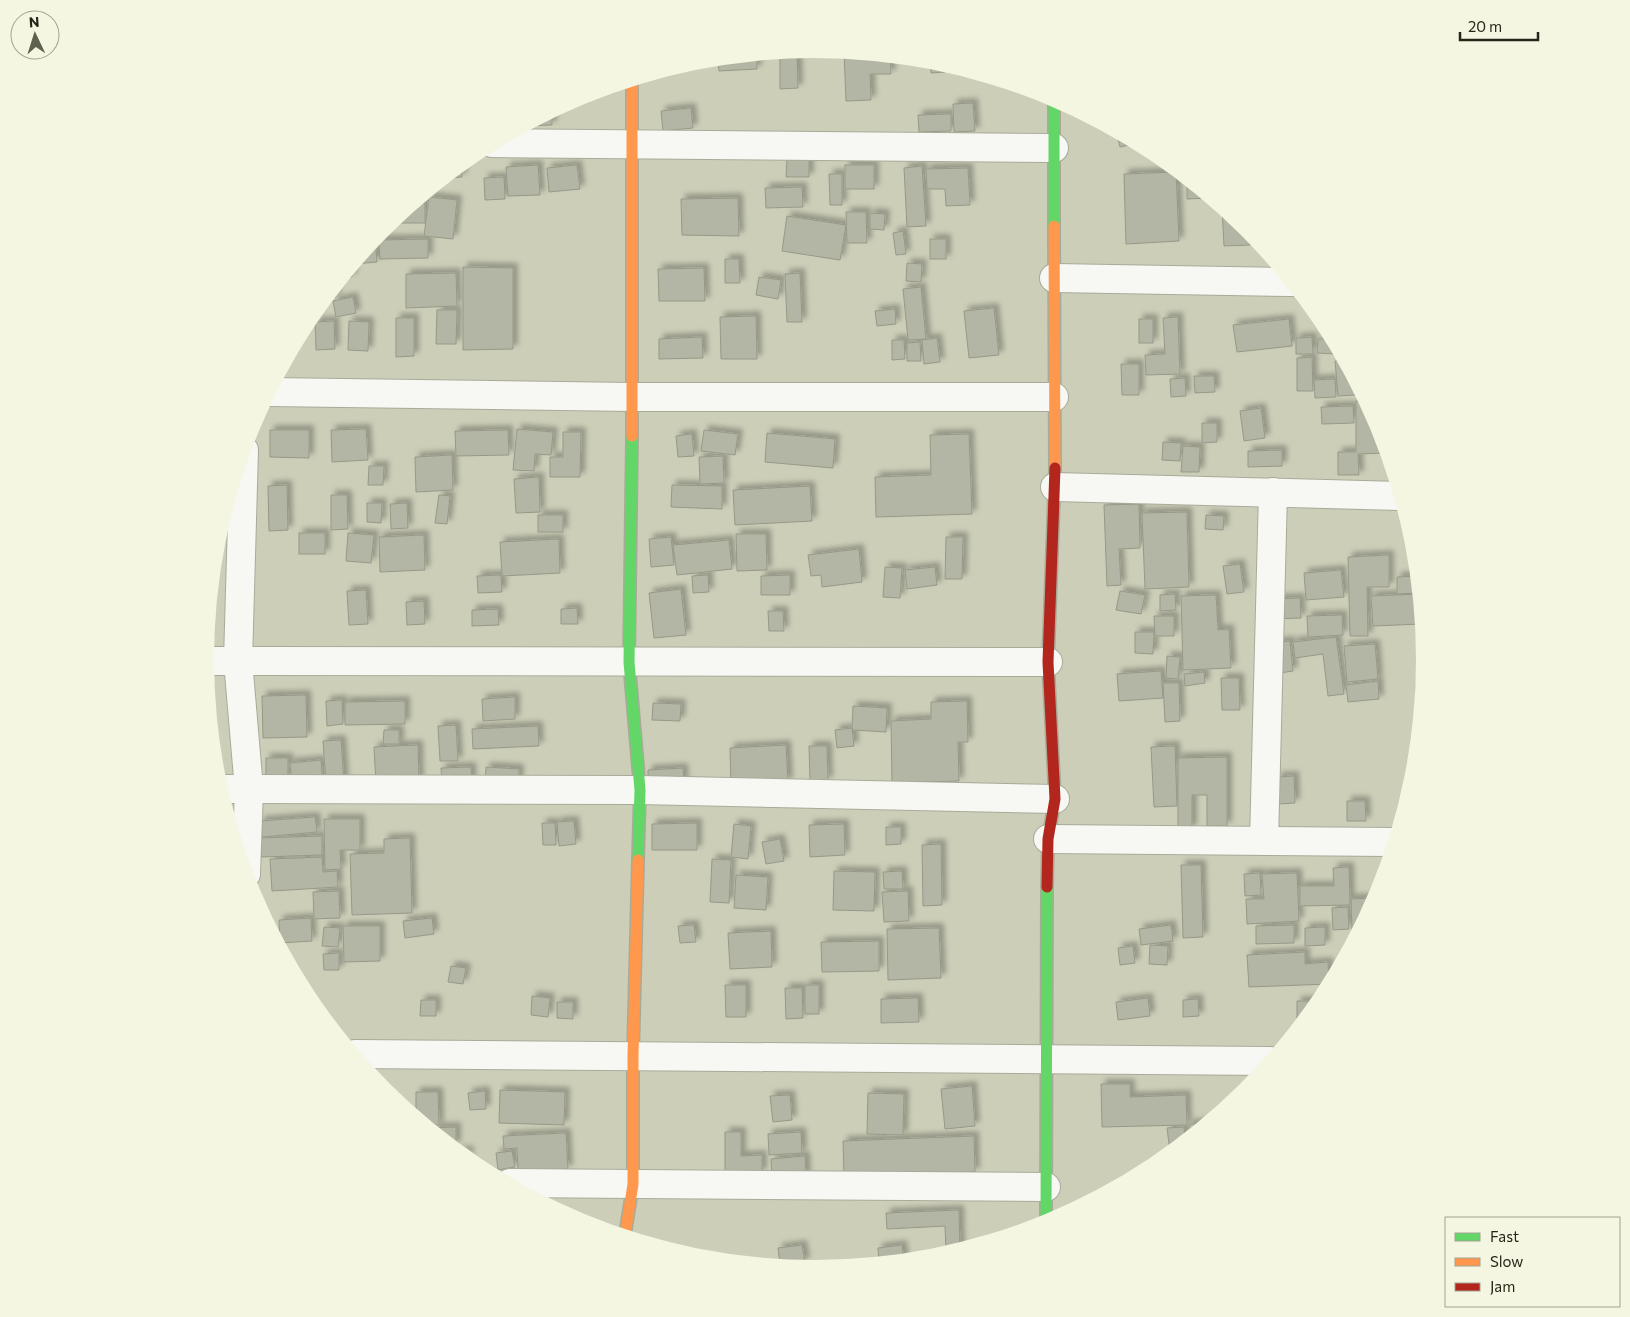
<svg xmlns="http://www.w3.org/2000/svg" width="1630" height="1317" font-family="Commissioner,sans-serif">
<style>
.building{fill:#b4b6a5;stroke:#979988;filter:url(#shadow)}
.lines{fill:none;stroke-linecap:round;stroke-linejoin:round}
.street-casing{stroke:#a9ab99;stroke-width:30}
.fast-casing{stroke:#a9ab99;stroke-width:14}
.slow-casing{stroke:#a9ab99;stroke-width:14}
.jam-casing{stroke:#a9ab99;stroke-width:14}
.street{stroke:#f7f8f4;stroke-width:28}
.fast{stroke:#63d668;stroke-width:11}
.slow{stroke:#ff974d;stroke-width:11}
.jam{stroke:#b3261e;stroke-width:11}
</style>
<defs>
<filter id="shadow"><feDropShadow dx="4.5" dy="-4.5" stdDeviation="2.5" flood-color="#0004"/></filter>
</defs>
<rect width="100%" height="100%" fill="#ccceb8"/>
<g class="building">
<polygon points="815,49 822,51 797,51 798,88 780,89 780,52"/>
<polygon points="844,52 890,56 891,74 870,74 871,100 846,101"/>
<polygon points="757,55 757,69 719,71 718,58"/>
<polygon points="930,60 945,64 945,72 931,73"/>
<polygon points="973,103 975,131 954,132 953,104"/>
<polygon points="691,108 693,128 663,131 661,111"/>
<polygon points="552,111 552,125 525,126"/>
<polygon points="951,114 951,131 919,132 918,115"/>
<polygon points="1116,131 1134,141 1134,144 1120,147"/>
<polygon points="787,158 809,158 809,177 786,177"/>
<polygon points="462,164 462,177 444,178"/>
<polygon points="538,165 540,195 508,196 506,167"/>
<polygon points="577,165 580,189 549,192 547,168"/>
<rect x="845" y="165" width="29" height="24"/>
<polygon points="922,166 926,226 907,227 904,168"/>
<polygon points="968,168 970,205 946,206 945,189 927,189 926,169"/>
<polygon points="1176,172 1179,241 1126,244 1124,174"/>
<polygon points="829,174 842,174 842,205 830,205"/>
<polygon points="504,177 505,199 485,200 484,178"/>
<polygon points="1187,178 1210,198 1187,199"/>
<polygon points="802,187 803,207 766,208 765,188"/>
<polygon points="429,197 457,200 453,239 424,236"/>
<polygon points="738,198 739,236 682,235 681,199"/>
<polygon points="425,203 425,223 399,223 399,215 413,204"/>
<polygon points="1222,208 1250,232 1250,245 1224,246"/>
<polygon points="846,212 866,212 867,243 847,243"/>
<polygon points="870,213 885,214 884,230 870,229"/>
<polygon points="787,216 846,225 840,260 782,251"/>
<polygon points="903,231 906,254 896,255 893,233"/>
<polygon points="375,238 377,262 354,264"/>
<polygon points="428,239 428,258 380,259 379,240"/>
<rect x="930" y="239" width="16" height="20"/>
<polygon points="725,259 739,259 740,283 725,283"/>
<polygon points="907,263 922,264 921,282 906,281"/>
<polygon points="352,267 352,277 342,278"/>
<polygon points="463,267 513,268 513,349 463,350"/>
<polygon points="704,268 705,301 659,301 658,269"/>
<polygon points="456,273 457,306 406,308 406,274"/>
<polygon points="800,273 802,322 787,322 785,274"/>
<polygon points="759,277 781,280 778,299 756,295"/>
<polygon points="335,287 336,297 326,297"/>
<polygon points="921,287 926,339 908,340 903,289"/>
<polygon points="353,297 356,313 336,317 333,301"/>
<polygon points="994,308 999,355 969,358 964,311"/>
<polygon points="895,309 896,324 877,326 875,311"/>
<polygon points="437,310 457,310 456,344 436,344"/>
<polygon points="756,316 757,359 721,359 720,317"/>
<polygon points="1178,317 1180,374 1146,375 1145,355 1165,354 1163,318"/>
<polygon points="396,318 414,318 414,356 396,357"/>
<rect x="1139" y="319" width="14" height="24"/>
<polygon points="1289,319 1292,346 1237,352 1233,325"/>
<polygon points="334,321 335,349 316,350 315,322"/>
<polygon points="349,321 369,322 368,351 348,350"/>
<polygon points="702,337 703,358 659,359 659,339"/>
<polygon points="1312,337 1313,354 1296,354 1296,338"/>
<polygon points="937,338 940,362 924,364 922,340"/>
<polygon points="1318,339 1332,339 1335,345 1335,354 1317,353"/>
<polygon points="892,340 904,340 905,359 892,360"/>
<polygon points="920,342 921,361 907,361 907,343"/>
<polygon points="1312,357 1313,391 1297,391 1297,358"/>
<polygon points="1344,360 1354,379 1355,395 1338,396 1335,361"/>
<polygon points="1121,364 1139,364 1139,395 1122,395"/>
<polygon points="1194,376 1214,376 1215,392 1195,393"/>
<polygon points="1185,378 1186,396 1171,397 1170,379"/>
<polygon points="1335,379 1336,397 1315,398 1314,380"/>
<polygon points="1356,401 1366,401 1378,425 1387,453 1358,454 1359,475 1338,475 1338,452 1356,452"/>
<polygon points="1353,406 1354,423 1322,424 1321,407"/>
<polygon points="1261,408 1265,438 1244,441 1240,411"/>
<polygon points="1202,423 1217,423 1217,442 1202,443"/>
<polygon points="366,429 368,460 332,462 331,430"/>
<polygon points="517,429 553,432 551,455 535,454 534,471 513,470"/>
<polygon points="270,430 309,430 309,458 270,457"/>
<polygon points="508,430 509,455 456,456 455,431"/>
<polygon points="704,430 738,434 735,455 701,451"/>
<polygon points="563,432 581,432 580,477 550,477 550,457 563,457"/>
<polygon points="767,433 835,439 833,468 765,462"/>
<polygon points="692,434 694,456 678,457 676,436"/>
<polygon points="969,434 972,514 876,517 875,477 931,475 930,435"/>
<polygon points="1163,442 1181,443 1180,461 1162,460"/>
<polygon points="1183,446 1200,447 1199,472 1181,472"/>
<polygon points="1282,450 1282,466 1248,467 1248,451"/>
<polygon points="452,455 453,490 416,492 415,457"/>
<polygon points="723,456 724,483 700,484 699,457"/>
<polygon points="369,466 384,466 383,485 368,485"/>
<polygon points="539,477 540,512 516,513 514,479"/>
<polygon points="287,485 288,530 269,531 268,486"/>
<polygon points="672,485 722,486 722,509 671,507"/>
<polygon points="810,486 812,521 735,525 733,490"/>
<polygon points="331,495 347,495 348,529 331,530"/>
<polygon points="439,495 450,496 447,524 435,523"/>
<polygon points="367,503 382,503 381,523 367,522"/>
<polygon points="407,503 408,528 391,529 390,504"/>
<polygon points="1139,504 1140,548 1119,549 1121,585 1107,586 1104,505"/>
<polygon points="1187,512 1189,587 1145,589 1142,513"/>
<rect x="538" y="515" width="25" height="17"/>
<polygon points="1206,515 1224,516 1223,530 1205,529"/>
<rect x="299" y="533" width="26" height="21"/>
<polygon points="348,533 374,535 371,563 346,561"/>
<polygon points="736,534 766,534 767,570 737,571"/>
<polygon points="424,535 425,570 380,572 379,537"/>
<polygon points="671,537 674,565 651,567 649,539"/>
<polygon points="946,537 963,537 962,579 945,579"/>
<polygon points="559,539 560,573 502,576 500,542"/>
<polygon points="729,540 732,569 677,575 673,545"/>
<polygon points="859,549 862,582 822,587 821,575 811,576 808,555"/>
<polygon points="1389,555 1389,587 1367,587 1368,636 1350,636 1348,557"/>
<polygon points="1240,564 1244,592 1227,594 1223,566"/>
<polygon points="885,567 902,568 900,598 883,597"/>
<polygon points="935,567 937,585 907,589 905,570"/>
<polygon points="1341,570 1344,597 1306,600 1304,573"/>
<polygon points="501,575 502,592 478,593 477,576"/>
<polygon points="708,575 709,592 693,593 692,576"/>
<polygon points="790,575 790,595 761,595 761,576"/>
<polygon points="1417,576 1418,593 1397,594 1397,577"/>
<polygon points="681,589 686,635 654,638 649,593"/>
<polygon points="366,590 368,624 349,625 347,591"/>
<polygon points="1120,591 1145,595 1141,614 1116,610"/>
<polygon points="1175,594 1176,610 1160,611 1160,595"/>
<polygon points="1418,594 1421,624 1373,626 1371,596"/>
<polygon points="1216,595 1218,630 1229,629 1231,668 1183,670 1181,596"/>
<polygon points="1300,598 1301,618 1274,619 1273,599"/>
<polygon points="424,601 425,624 407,625 406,602"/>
<polygon points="577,608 578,624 561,624 561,609"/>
<polygon points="498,609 499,625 472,626 472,610"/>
<polygon points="768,611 783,611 784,631 769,631"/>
<polygon points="1342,615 1343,635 1308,637 1307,616"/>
<polygon points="1154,616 1174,616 1174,636 1155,636"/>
<polygon points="1135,632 1154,632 1153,654 1135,653"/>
<polygon points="1336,637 1344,694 1328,696 1323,654 1295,658 1293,642"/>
<polygon points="1290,641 1293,671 1273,674 1269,643"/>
<polygon points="1375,644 1378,679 1347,682 1344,646"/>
<polygon points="1167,656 1180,657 1178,679 1166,678"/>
<polygon points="1161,671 1163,698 1119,701 1117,674"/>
<polygon points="1204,672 1205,683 1185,686 1184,674"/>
<polygon points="1221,678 1239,678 1240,710 1222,710"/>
<polygon points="1378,681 1379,699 1348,702 1346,685"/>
<polygon points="1163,683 1179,683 1180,721 1165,722"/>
<polygon points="1416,683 1422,683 1420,710 1415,710"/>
<polygon points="306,695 307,737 263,738 262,696"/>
<polygon points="515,697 515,719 483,721 482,699"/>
<polygon points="342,700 343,724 327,726 326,701"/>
<polygon points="405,701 405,724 345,725 345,702"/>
<polygon points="967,701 968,742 958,742 959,781 892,783 891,721 931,719 931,702"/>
<polygon points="653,703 681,704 680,721 652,720"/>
<polygon points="853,706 887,708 886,732 852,730"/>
<polygon points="456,725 458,761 440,761 438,726"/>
<polygon points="538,726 539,746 473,749 472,729"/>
<polygon points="852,728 854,746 837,748 835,730"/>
<polygon points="384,730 399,730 399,744 383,744"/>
<polygon points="341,740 344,782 326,783 323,741"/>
<polygon points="418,745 419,781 376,783 374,747"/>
<polygon points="786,745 788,782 731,785 730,748"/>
<polygon points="809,746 827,746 828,781 810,781"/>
<polygon points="1175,746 1177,806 1154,807 1151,747"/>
<polygon points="1227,757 1227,826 1207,826 1207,795 1192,795 1192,829 1178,829 1178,758"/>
<rect x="266" y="758" width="22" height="23"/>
<polygon points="321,760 323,783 292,785 290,763"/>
<polygon points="471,767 472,782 442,783 441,768"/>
<polygon points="486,767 519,769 518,787 485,785"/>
<polygon points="683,768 684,783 648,785 648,770"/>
<polygon points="1294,776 1295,803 1279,804 1277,777"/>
<polygon points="1347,801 1365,801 1366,821 1347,821"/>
<polygon points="315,817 317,832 262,837 260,821"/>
<polygon points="324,819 360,819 360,850 340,850 341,869 325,870"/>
<polygon points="574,821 576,844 559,846 557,822"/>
<polygon points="542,823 555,823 556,845 543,845"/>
<polygon points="697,823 697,850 652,850 652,824"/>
<polygon points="734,824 751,826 748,859 731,857"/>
<polygon points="844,824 845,855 810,857 809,825"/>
<polygon points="886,827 901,827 901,844 886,845"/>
<polygon points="322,836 322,855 261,857 261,838"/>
<polygon points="410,838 412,913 352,915 350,854 384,853 384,839"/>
<polygon points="780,839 784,861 766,864 762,842"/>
<polygon points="941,844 942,905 923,906 922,845"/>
<polygon points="322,857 323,872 337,871 338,887 272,891 270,859"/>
<polygon points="712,859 731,860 729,903 710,902"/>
<polygon points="1181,865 1201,865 1203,937 1183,938"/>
<polygon points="1349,867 1350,905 1300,906 1300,886 1334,886 1333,868"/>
<polygon points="834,871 875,872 874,911 833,910"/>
<polygon points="902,871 903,889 884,889 883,872"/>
<polygon points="1260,873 1261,895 1245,896 1244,874"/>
<polygon points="1297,873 1299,921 1247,924 1246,899 1264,899 1262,874"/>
<polygon points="736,875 768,877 766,910 734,908"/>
<polygon points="339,891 340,918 314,919 313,892"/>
<polygon points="908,891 909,921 884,922 882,892"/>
<polygon points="1375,898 1357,931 1352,931 1351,899"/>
<polygon points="1348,907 1349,929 1333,930 1332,908"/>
<polygon points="311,918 312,941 280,943 279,920"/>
<polygon points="432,918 434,934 405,938 403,921"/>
<polygon points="694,925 696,942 680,943 678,926"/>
<polygon points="1171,925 1173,941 1141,945 1139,929"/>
<polygon points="1294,925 1294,943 1256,944 1256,926"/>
<polygon points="343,926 380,926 380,961 344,962"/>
<polygon points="324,927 340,928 338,947 322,946"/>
<polygon points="1325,927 1325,945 1305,946 1305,928"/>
<polygon points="939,928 941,978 888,980 887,929"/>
<polygon points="771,931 772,967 730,969 728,933"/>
<polygon points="879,941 879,971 822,972 821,942"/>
<polygon points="1150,945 1168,946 1167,965 1149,964"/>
<polygon points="1133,946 1135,963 1120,965 1118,948"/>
<polygon points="1305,952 1305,964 1328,962 1329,984 1249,987 1247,955"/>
<polygon points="339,953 339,970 324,970 323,954"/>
<polygon points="451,966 466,968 463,984 448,982"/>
<polygon points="725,985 746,985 746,1017 726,1017"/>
<rect x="805" y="985" width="14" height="29"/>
<polygon points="785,988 802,988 803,1018 786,1019"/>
<polygon points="532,996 550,998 548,1017 531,1015"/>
<polygon points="918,998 919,1022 881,1023 881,999"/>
<polygon points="1148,998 1150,1016 1118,1020 1116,1002"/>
<polygon points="1198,999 1199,1016 1183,1017 1183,1000"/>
<polygon points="421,1000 436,1000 436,1016 420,1016"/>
<polygon points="1297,1001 1319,1001 1304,1019 1297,1019"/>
<polygon points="557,1002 573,1002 573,1019 557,1018"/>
<polygon points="1101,1084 1130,1084 1130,1097 1186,1095 1187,1125 1102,1127"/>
<polygon points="972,1086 975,1126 945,1129 941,1089"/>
<polygon points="500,1090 565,1092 564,1125 499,1123"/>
<polygon points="485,1091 486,1109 470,1110 468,1093"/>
<polygon points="416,1092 438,1092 439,1125 427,1125 416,1116"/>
<polygon points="868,1093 904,1094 903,1135 867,1134"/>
<polygon points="790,1095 792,1120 773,1122 770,1096"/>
<polygon points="1205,1123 1189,1136 1189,1124"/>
<polygon points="456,1127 456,1145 452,1146 430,1128"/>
<polygon points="1184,1127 1185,1139 1170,1151 1167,1128"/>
<polygon points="725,1132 741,1132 741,1156 762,1155 762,1173 725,1174"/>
<polygon points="801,1132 802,1153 769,1155 768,1134"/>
<polygon points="566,1133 568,1169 518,1171 517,1148 504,1149 503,1136"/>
<polygon points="974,1136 975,1172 844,1177 843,1141"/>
<polygon points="458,1150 469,1151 469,1159"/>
<polygon points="512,1151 515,1167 498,1170 496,1153"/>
<polygon points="805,1156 806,1177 772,1180 771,1159"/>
<polygon points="959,1210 960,1249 952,1251 946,1251 945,1226 887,1229 886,1213"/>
<polygon points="802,1245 805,1262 780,1265 778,1248"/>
<polygon points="902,1245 904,1260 879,1262 878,1248"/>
</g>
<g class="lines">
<defs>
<g id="street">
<polyline points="492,143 1054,148"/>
<polyline points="1054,278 1291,282"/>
<polyline points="269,392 632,397 1054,397"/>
<polyline points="244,450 238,661 249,789 246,874"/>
<polyline points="1055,487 1400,496"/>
<polyline points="205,661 1048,662"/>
<polyline points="220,789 640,790 1055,799"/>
<polyline points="1048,839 1393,842"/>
<polyline points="1264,841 1273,492"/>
<polyline points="355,1054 1270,1061"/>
<polyline points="510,1183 1046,1187"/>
</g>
<g id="fast">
<polyline points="1054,98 1054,226"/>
<polyline points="632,436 629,662 640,790 638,860"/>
<polyline points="1046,1223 1047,887"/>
</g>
<g id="slow">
<polyline points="1054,226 1055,468"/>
<polyline points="632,436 632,80"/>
<polyline points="625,1235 633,1184 633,1055 638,860"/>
</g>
<polyline id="jam" points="1047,887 1048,839 1055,799 1048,662 1055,468"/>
</defs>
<use href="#street" class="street-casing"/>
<use href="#fast" class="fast-casing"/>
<use href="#slow" class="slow-casing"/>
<use href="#jam" class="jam-casing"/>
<use href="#street" class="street"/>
<use href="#fast" class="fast"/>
<use href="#slow" class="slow"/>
<use href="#jam" class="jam"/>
</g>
<path d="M0 0H1630V1317H0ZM214 659a601 601 0 1 1 1202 0a601 601 0 1 1-1202 0Z" fill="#f4f6e2" fill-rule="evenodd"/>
<rect x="1445" y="1217" width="175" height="90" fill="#f4f6e2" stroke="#a1a391"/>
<rect x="1455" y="1233" width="25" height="8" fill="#63d668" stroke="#a1a391"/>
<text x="1490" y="1242" font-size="15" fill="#252617">Fast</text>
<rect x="1455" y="1258" width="25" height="8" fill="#ff974d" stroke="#a1a391"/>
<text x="1490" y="1267" font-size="15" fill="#252617">Slow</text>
<rect x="1455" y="1283" width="25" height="8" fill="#b3261e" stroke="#a1a391"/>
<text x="1490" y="1292" font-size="15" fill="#252617">Jam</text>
<g transform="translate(35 35) rotate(356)"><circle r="24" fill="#f4f6e2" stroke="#a1a391"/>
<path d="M0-4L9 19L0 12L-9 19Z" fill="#5f614f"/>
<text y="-8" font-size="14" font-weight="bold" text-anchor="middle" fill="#252617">N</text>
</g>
<path d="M1460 32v8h78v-8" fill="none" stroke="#252617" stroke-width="2.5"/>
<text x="1468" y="32" font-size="15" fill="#252617" stroke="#f4f6e2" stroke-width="4" paint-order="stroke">20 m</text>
</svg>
